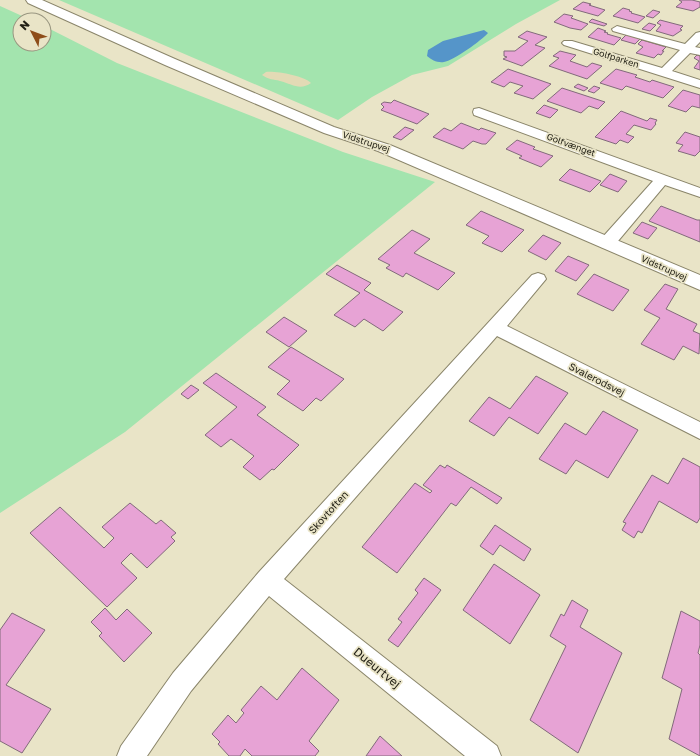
<svg xmlns="http://www.w3.org/2000/svg" width="700" height="756" font-family="'Golos Text',sans-serif">
<style>
.green{fill:#a3e4ae}
.sand{fill:#e3dab5}
.water{fill:#5595c9}
.building{fill:#e7a3d5;stroke:#826a7b}
.lines{fill:none;stroke-linecap:round;stroke-linejoin:round}
.minor-casing{stroke:#8a856a;stroke-width:2}
.tertiary-casing{stroke:#8a856a;stroke-width:2}
.minor{fill:#fff;fill-rule:evenodd}
.tertiary{fill:#fff;fill-rule:evenodd}
.labels{text-anchor:middle;stroke-width:3.5;stroke-linejoin:round;paint-order:stroke}
.far-street-label{font-size:9px;fill:#222015;stroke:#e9e4c7}
.street-label{font-size:10px;fill:#222015;stroke:#e9e4c7}
.near-street-label{font-size:12px;fill:#222015;stroke:#e9e4c7}
</style>
<rect width="100%" height="100%" fill="#e9e4c7"/>
<g class="green">
<polygon points="59,0 560,0 516,24 448,66 412,75 372,97 338,120"/>
<polygon points="0,6 31,20 20,20 20,44 44,44 44,26 117,63 343,152 435,182 125,432 0,513"/>
</g>
<path class="sand" d="M266,72c11,-1 38,4 45,11 -11,8 -19,1 -31,-2 -7,-2 -11,-1 -18,-6z"/>
<path class="water" d="M484,30l4,3c-6,7 -35,28 -44,29 -7,1 -12,-2 -17,-6l1,-6 15,-9z"/>
<g class="building">
<polygon points="679,0 692,0 700,2 700,7 693,11 676,7 682,2"/>
<polygon points="583,2 591,4 589,5 592,6 605,10 598,16 573,9"/>
<polygon points="623,8 630,10 629,11 632,12 631,13 645,17 638,23 613,16"/>
<polygon points="653,10 660,12 653,18 646,16"/>
<polygon points="564,14 573,16 571,18 574,19 588,24 581,30 570,28 554,22"/>
<polygon points="592,19 607,24 604,26 589,22"/>
<polygon points="660,20 683,26 680,29 682,30 673,36 656,31 661,25 657,23"/>
<polygon points="649,23 656,25 650,31 642,29"/>
<polygon points="598,28 606,31 604,32 608,33 607,34 621,38 614,45 588,37"/>
<polygon points="527,31 547,37 535,45 545,48 522,66 503,59 507,57 504,56 504,51 515,51 528,41 518,37"/>
<polygon points="627,34 641,38 635,44 621,40"/>
<polygon points="642,40 666,47 662,51 664,51 661,55 658,54 654,58 636,53 643,47 638,44"/>
<polygon points="560,51 576,55 570,61 587,67 592,63 602,66 587,79 549,66 559,58 553,56"/>
<polygon points="697,55 700,56 700,70 694,68 699,61 694,58"/>
<polygon points="508,69 551,84 533,99 514,93 523,86 510,82 504,87 491,82"/>
<polygon points="616,69 637,75 635,77 650,82 652,80 674,87 663,98 626,86 622,90 600,83"/>
<polygon points="578,84 588,88 584,91 574,87"/>
<polygon points="594,86 600,88 594,93 588,91"/>
<polygon points="562,88 605,102 598,109 589,106 581,113 547,101"/>
<polygon points="683,90 700,95 700,108 692,106 686,112 668,106"/>
<polygon points="394,100 429,114 417,124 381,110 384,107 381,104 384,102 391,103"/>
<polygon points="544,105 558,110 550,118 536,113"/>
<polygon points="621,111 647,121 650,118 657,120 655,123 656,124 651,130 634,125 626,134 634,137 628,143 620,140 616,144 595,137"/>
<polygon points="461,123 479,130 481,128 496,133 486,144 482,144 473,141 463,149 433,137 444,128 451,131"/>
<polygon points="405,127 414,130 401,140 393,137"/>
<polygon points="685,132 700,137 700,151 695,156 678,151 683,145 676,143"/>
<polygon points="517,140 535,147 533,149 553,156 541,167 519,158 522,156 506,149"/>
<polygon points="570,169 601,181 590,192 559,180"/>
<polygon points="610,174 627,181 618,192 600,185"/>
<polygon points="661,206 697,220 700,220 700,242 649,221"/>
<polygon points="481,211 524,230 502,252 482,243 489,236 466,225"/>
<polygon points="642,222 657,228 648,239 633,233"/>
<polygon points="412,230 430,239 414,253 455,273 438,290 406,273 403,277 386,268 390,265 378,259"/>
<polygon points="543,235 561,243 546,260 528,251"/>
<polygon points="568,256 589,265 576,281 555,271"/>
<polygon points="337,265 371,283 364,290 403,312 383,331 364,319 355,327 334,315 360,293 326,274"/>
<polygon points="594,274 629,290 613,311 577,294"/>
<polygon points="665,284 678,289 666,309 697,324 693,331 700,334 699,354 683,346 674,360 641,344 660,318 644,310"/>
<polygon points="284,317 307,331 289,347 266,332"/>
<polygon points="291,347 344,379 321,401 316,398 303,411 277,394 290,381 268,367"/>
<polygon points="216,373 266,407 257,415 299,445 274,470 272,469 260,480 243,467 254,456 231,439 221,447 205,435 237,407 203,383"/>
<polygon points="536,376 568,393 538,434 509,417 494,436 469,421 489,397 510,409"/>
<polygon points="191,385 199,390 188,399 181,394"/>
<polygon points="603,411 638,430 608,478 576,460 566,474 539,459 565,423 586,435"/>
<polygon points="683,458 700,467 700,518 697,523 659,501 642,533 638,531 634,538 622,530 626,523 623,522 652,475 668,484"/>
<polygon points="440,465 445,468 447,465 502,498 497,504 471,487 456,506 451,503 397,573 362,547 415,483 430,493 432,491 423,485"/>
<polygon points="130,503 156,524 161,520 176,533 171,537 175,541 147,568 131,553 121,563 137,578 107,607 30,533 60,507 104,548 114,538 102,527"/>
<polygon points="495,525 531,549 524,561 500,545 493,555 480,546"/>
<polygon points="494,564 540,595 510,644 463,610"/>
<polygon points="424,578 441,590 398,647 388,640 402,622 398,619 418,593 415,590"/>
<polygon points="572,600 588,610 580,627 622,653 578,753 530,720 566,646 550,636 561,614 564,616"/>
<polygon points="105,608 116,620 127,609 152,633 124,662 99,636 102,633 91,622"/>
<polygon points="681,611 700,621 700,645 698,653 700,655 700,756 669,739 682,689 662,678"/>
<polygon points="12,613 45,630 6,685 51,709 22,753 0,741 0,630"/>
<polygon points="302,668 339,700 309,741 319,751 315,756 252,756 245,749 240,756 229,756 218,744 220,742 212,734 228,715 236,723 244,713 241,710 261,686 277,700"/>
<polygon points="380,736 402,756 366,756"/>
</g>
<g class="lines">
<defs>
<g id="minor">
<polygon points="617,26 685,44 696,33 700,32 700,42 695,47 700,48 700,55 690,53 672,71 700,80 700,88 564,45 562,43 564,41 572,41 662,68 680,50 613,31 612,29"/>
<polygon points="479,108 700,188 700,197 665,185 613,247 607,248 601,247 599,243 601,239 653,181 474,115 473,112 474,109"/>
<polygon points="538,273 544,275 546,279 507,326 700,422 700,439 497,336 284,579 497,746 501,756 465,756 269,596 191,691 147,756 117,756 121,746 173,673 259,572 532,275"/>
</g>
<polygon id="tertiary" points="26,0 42,0 175,59 334,127 390,145 700,275 700,290 378,151 324,133 165,65 28,3"/>
</defs>
<use href="#minor" class="minor-casing"/>
<use href="#tertiary" class="tertiary-casing"/>
<use href="#minor" class="minor"/>
<use href="#tertiary" class="tertiary"/>
</g>
<g class="labels">
<g class="far-street-label">
<text transform="translate(616 58) rotate(17)" y="3">Golfparken</text>
<text transform="translate(366 142) rotate(18)" y="3">Vidstrupvej</text>
<text transform="translate(571 145) rotate(20)" y="3">Golfvænget</text>
<text transform="translate(664 268) rotate(24)" y="3">Vidstrupvej</text>
</g>
<g class="street-label">
<text transform="translate(597 379) rotate(27)" y="4">Svalerodsvej</text>
<text transform="translate(328 512) rotate(-48)" y="4">Skovtoften</text>
</g>
<g class="near-street-label">
<text transform="translate(377 668) rotate(39)" y="4">Dueurtvej</text>
</g>
</g>
<g transform="translate(32 32) rotate(312)"><circle r="19" fill="#e9e4c7" stroke="#999680"/>
<path d="M0-3L7 15L0 10L-7 15Z" fill="#8e4d1a"/>
<text y="-6" font-size="11" font-weight="bold" text-anchor="middle" fill="#222015">N</text>
</g>
</svg>
